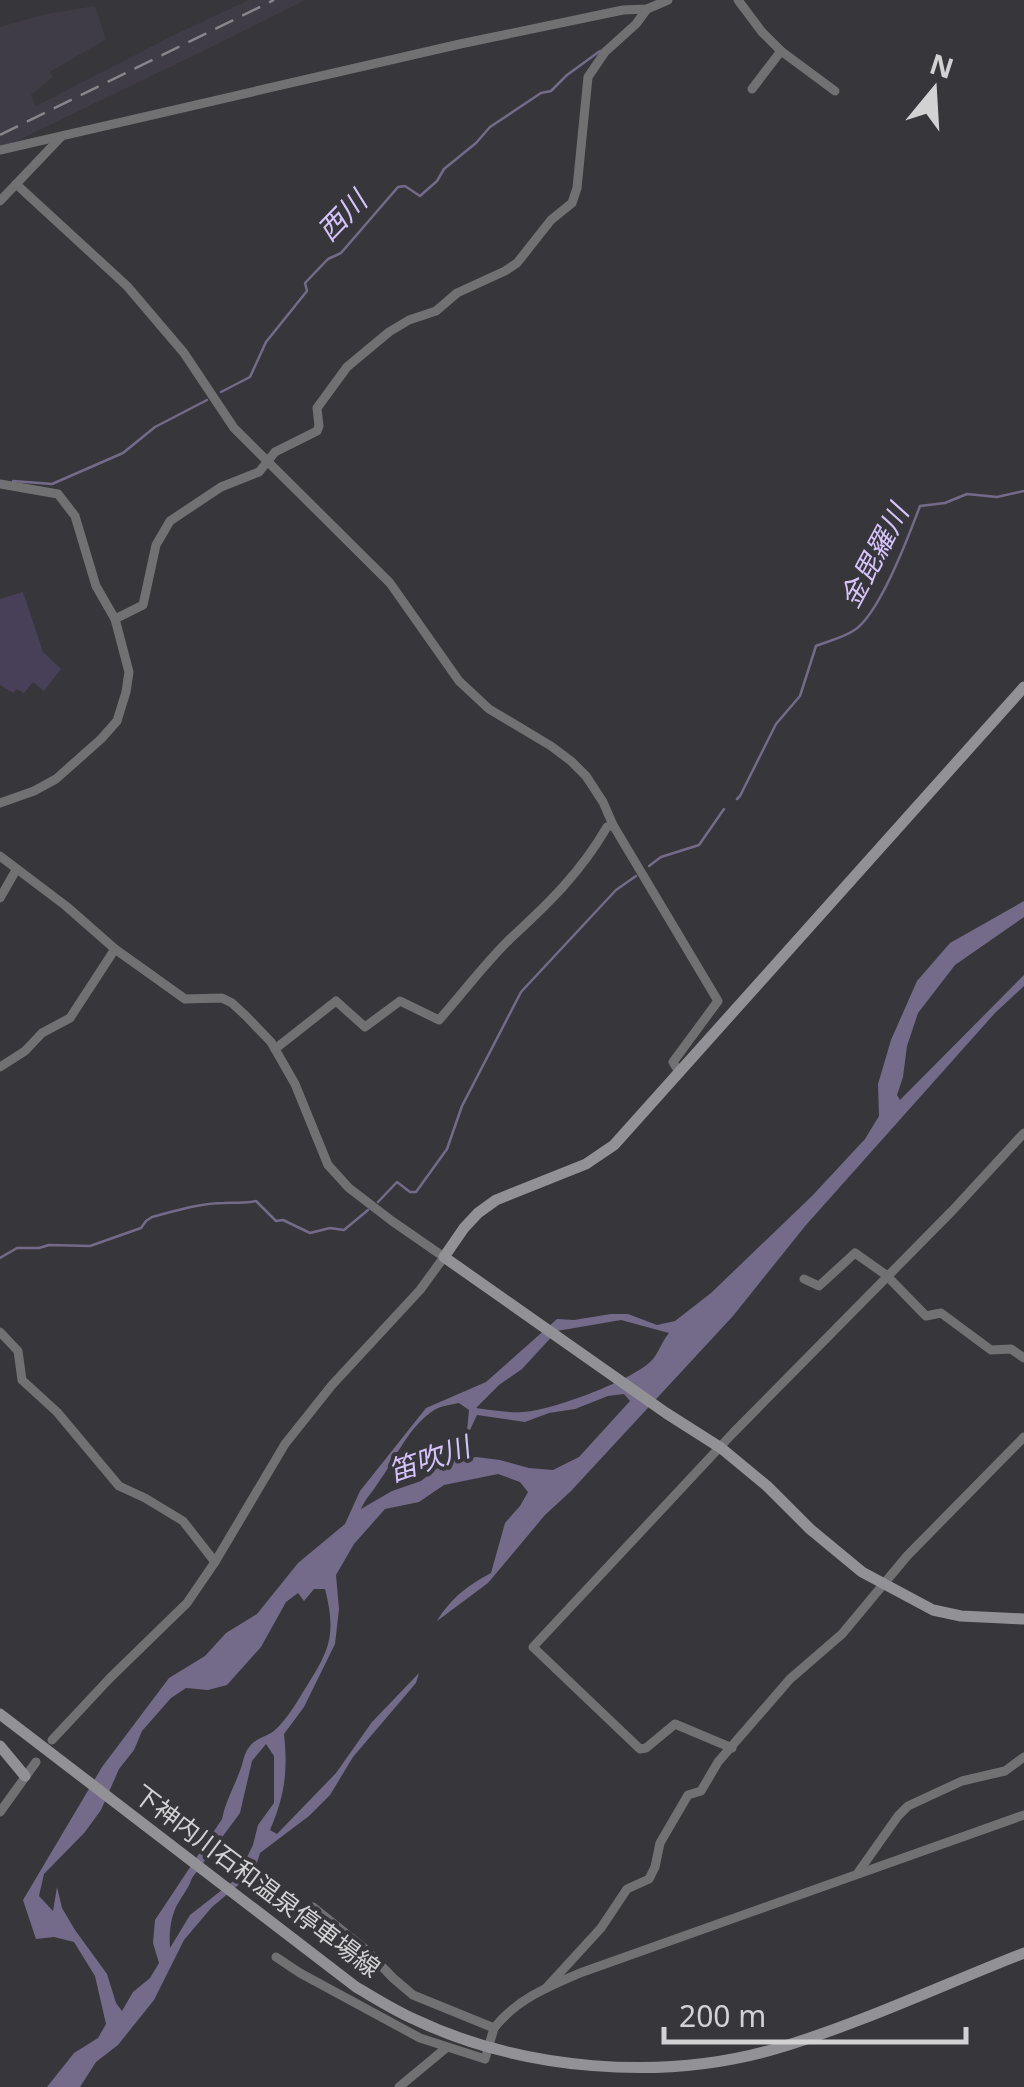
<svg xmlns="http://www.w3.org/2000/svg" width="1024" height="2087" font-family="'Noto Sans','Noto Sans JP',sans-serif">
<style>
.built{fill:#3f3c46}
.green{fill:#483f59}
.water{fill:#746a8a;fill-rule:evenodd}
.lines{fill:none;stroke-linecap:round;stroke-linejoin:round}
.stream{stroke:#746a8a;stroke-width:2.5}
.street{stroke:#717173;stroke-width:9}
.secondary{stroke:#929195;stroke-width:11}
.rail{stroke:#87868a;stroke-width:2.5;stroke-dasharray:20 10;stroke-linecap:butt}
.labels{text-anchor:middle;stroke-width:8;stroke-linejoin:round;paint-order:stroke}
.street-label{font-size:25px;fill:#d2d1d4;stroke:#37363a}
.water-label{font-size:28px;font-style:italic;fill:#d6c3fc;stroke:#37363a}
</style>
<rect width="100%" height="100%" fill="#37363a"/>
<polygon class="built" points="249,0 305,0 199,53 0,149 0,27 46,14 95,6 106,39 50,72 53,77 31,95 36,106 178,33"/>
<polygon class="green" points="23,592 43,652 61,669 44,691 33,682 24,693 17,689 13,693 0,685 0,599"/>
<path class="water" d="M1024,901v16l-69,48 -37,48 -11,33 -4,31 -6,18 3,5 124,-125v11l-29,27 -189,212 -73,91 -162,175 -26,24 -57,68 -51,38c14,-23 30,-35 54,-48l14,-50 15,-17 8,-14 -8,-10 -22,-8 -54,11 -25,17 -34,7 -31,35 -18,31 3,34 -4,35 -31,63 -20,27c4,37 1,61 -14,96l7,4 59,-61 36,-51 47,-49 -3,10 -63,74 -23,38 -21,21 -49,37 -6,19 -42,35 -28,33 -30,60 -36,45 -22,17 -16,25h-33l27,-34 24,-15 8,-14 -11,-48 -21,-34 -20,-5 -18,2 -13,-39 79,-133 67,-89 36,-22 21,-23 31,-19 41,-51 47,-39 15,-33 66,-83 60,-26 71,-63 17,1 37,-6h17l29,11 18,-4 36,-28 101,-97 53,-57 14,-23 -1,-32 13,-44 26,-59 33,-38zM621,1320l48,13c-7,8 -10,19 -16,26 -18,21 -103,52 -130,53 -15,1 -32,-2 -47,-4l23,-23 23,-16 35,-38zM624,1394l6,7 -51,56 -26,13 -24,-2 -29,-8 -24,-3 -21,5 22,-47 48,7 24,-9 26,-4 33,-13zM459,1403l10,7 -2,21 -22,31 -24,19 -29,10 -31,18c4,-10 11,-16 17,-26 17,-23 28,-52 52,-70 8,-7 19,-8 29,-10zM314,1589h11c12,48 4,62 -22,103 -7,12 -17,28 -28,38 -8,7 -18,7 -25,16 -6,7 -6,13 -9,22 -6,17 -15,32 -19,51l-67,101 -2,23 6,20 -9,15 -17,14 -11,19 -6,-8 -9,-29 -32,-44 -13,-22 -5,-21 -4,24 -14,-15 5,-22 41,-42 16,-22 18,-41 15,-19 8,-19 29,-33 15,-10 22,2 19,-5 34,-38 25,-45 12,-9 6,8zM266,1744l8,12v47l-16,22 -5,20 -17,34 -46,36 -20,33c-1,-13 0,-28 6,-41 5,-10 12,-17 16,-29l48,-65 12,-52z"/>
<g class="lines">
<g class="stream">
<polyline points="221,392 250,377 266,342 307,291 305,283 328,259 341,253 398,187 405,186 420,196 437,181 444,169 476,143 490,127 541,93 551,91 567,75 600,51"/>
<polyline points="13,481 52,484 123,453 155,427 207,400"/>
<path d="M737,799l3,-3 36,-72 24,-28 16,-50c12,-5 26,-8 37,-15 26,-15 56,-96 67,-125l25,-3 22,-9 30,3 27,-6"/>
<polyline points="649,866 661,857 699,845 724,809"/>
<polyline points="378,1202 397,1182 410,1192 416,1192 447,1149 462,1106 521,992 616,890 636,876"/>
<path d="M0,1258l17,-10h22l10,-3 41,1 51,-18 5,-7 6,-4c23,-6 48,-14 72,-14 12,-1 20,1 32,-2l20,20 7,-1 27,13 20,-5 14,2 24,-20"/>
</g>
<g class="street">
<polyline points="738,0 762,32 781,51 752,89"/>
<polyline points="781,51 835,91"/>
<polyline points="0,150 460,44 623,10 647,9 668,0"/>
<polyline points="16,184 127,286 184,353 234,428 390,583 459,681 489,709 551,746 571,761 586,776 603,802 613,825 718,1001 673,1062 679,1072"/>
<polyline points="0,201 60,138"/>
<polyline points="0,484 58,494 75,516 96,586 115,619 129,672 126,692 117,721 101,739 56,779 34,791 0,803"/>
<polyline points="115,619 143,605 156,545 170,521 221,487 259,472 275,452 317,431 319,426 317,408 347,367 389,332 409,320 436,311 457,293 505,271 517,263 551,220 572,203 577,188 588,77 605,52 636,24 647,9"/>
<polyline points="0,856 66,906 115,949 185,999 222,998 232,1003 246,1016 271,1042 295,1084 328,1165 349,1188 392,1221 444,1257 420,1290 332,1385 285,1444 215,1562 187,1603 110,1678 52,1740"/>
<polyline points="0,898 16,870"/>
<path d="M275,1049l61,-48 29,26 35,-26 39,19c24,-27 46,-57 72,-82 39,-36 69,-65 96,-111l6,-2"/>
<polyline points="0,1067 25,1051 42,1033 70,1018 115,949"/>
<polyline points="804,1279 819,1286 855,1253 886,1275 926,1316 941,1313 991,1350 1011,1349 1024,1358"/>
<polyline points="0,1332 18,1351 22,1380 57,1412 119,1486 145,1498 183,1521 215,1562"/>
<polyline points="732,1748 675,1724 646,1748 640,1749 533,1647 733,1433 952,1211 1024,1133"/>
<polyline points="0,1812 36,1762"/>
<polyline points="857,1874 898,1816 908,1806 962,1781 1005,1771 1024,1757"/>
<polyline points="276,1957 300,1973 420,2038 485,2059 494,2028 413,1995 393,1978 364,1948 313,1907"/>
<polyline points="547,1987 601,1928 627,1889 649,1879 655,1867 660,1843 688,1795 701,1791 718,1762 790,1679 842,1634 907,1556 1024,1437"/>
<path d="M494,2028c22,-28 53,-41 86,-55l444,-158"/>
<polyline points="399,2087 446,2048"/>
</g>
<g class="secondary">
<polyline points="1024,687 614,1145 586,1164 496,1200 478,1213 464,1228 444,1257 666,1413 721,1448 767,1486 810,1529 862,1572 933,1610 961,1616 1024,1619"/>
<path d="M0,1714l356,273c19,11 39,24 60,33 106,50 245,62 359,29 85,-25 167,-64 249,-96"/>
<polyline points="0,1746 25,1776"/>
</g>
<polyline class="rail" points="0,135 274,0"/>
</g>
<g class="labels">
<g class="street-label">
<text transform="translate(257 1881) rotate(37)" y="9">下神内川石和温泉停車場線</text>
</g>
<g class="water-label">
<text transform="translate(342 216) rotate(-46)" y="10">西川</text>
<text transform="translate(874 556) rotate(-62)" y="10">金毘羅川</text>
<text transform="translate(429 1459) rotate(-19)" y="10">笛吹川</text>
</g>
</g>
<g transform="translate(934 90) rotate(18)" stroke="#37363a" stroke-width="8" paint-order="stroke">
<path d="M0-8L18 38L0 25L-18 38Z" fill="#d2d1d4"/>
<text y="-15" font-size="28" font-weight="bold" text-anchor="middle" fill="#d2d1d4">N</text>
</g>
<path d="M664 2027v15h302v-15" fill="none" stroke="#d2d1d4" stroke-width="5"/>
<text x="679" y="2027" font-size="30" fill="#d2d1d4" stroke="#37363a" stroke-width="8" paint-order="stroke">200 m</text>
</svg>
